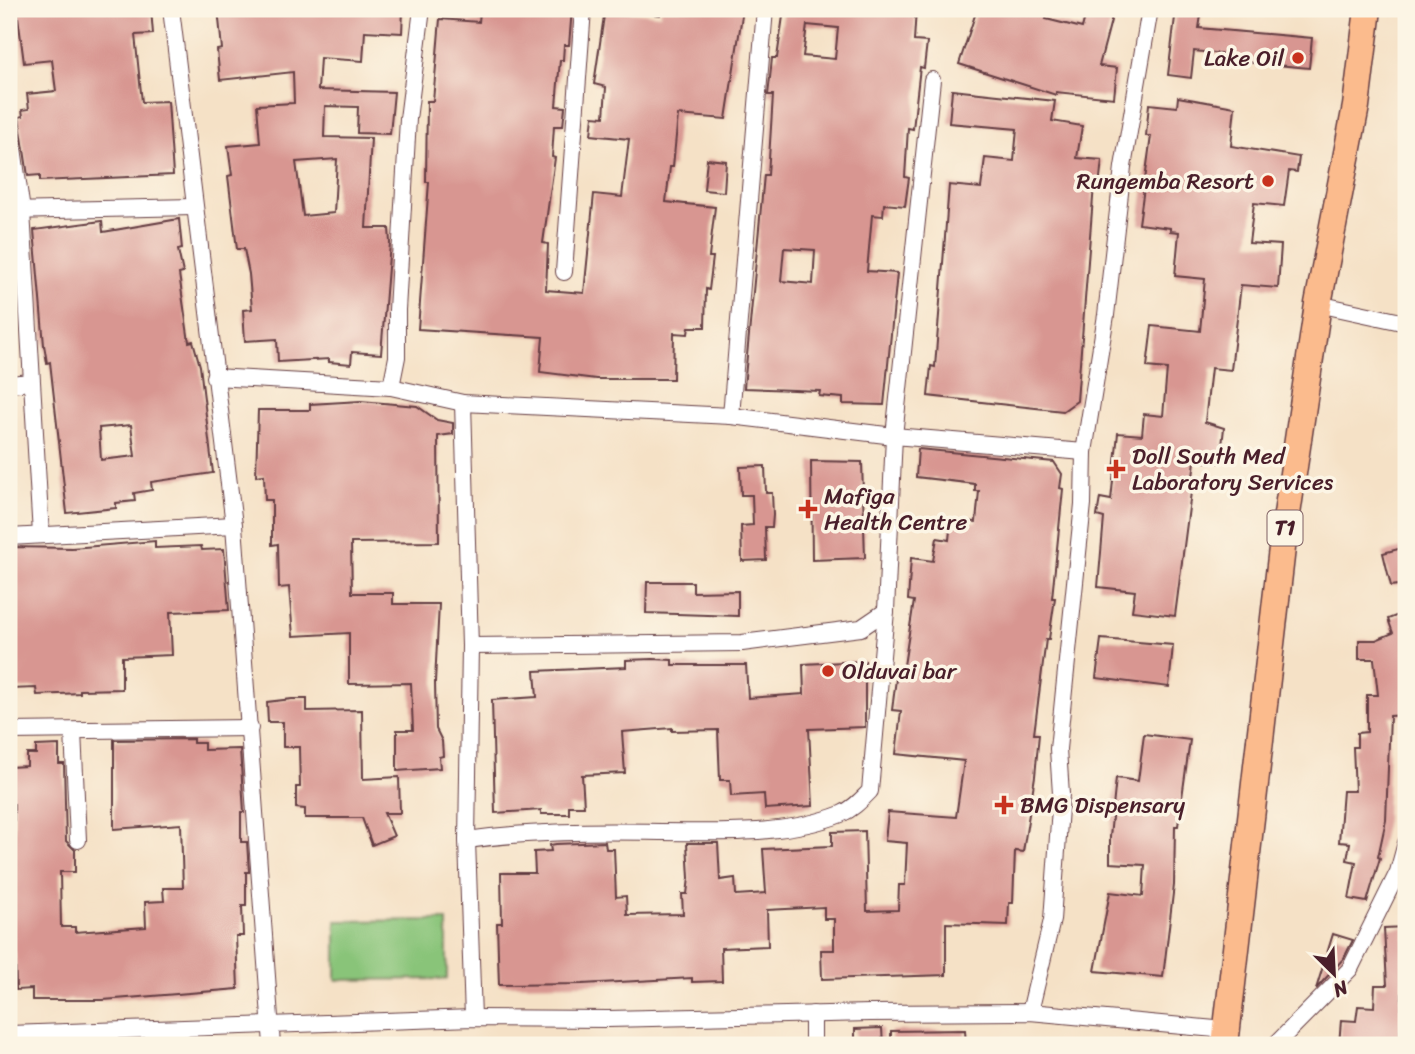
<svg xmlns="http://www.w3.org/2000/svg" width="1415" height="1054" font-family="Sriracha,sans-serif">
<style>
.green{fill:#89c479;stroke:#6a7252;stroke-width:2}
.building{fill:#d89691;fill-rule:evenodd}
.lines{fill:none;stroke-linecap:round;stroke-linejoin:round}
.minor-casing{stroke:#643c42;stroke-width:18}
.trunk-casing{stroke:#643c42;stroke-width:29}
.minor{stroke:#fff;stroke-width:16}
.trunk{stroke:#fbbb8d;stroke-width:26}
.poi-dot{fill:#c8321e;stroke:#fcf5e5;stroke-width:2.5}
.labels{text-anchor:middle;stroke-width:7;stroke-linejoin:round;paint-order:stroke}
.shield{fill:#fcf5e5;stroke:#7f5f63;stroke-width:2}
.shield-label{font-size:21px;font-weight:bold;fill:#4a1f2b}
.poi-label{font-size:23px;fill:#4a1f2b;stroke:#fcf5e5;text-anchor:start}
</style>
<rect width="100%" height="100%" fill="#fcf5e5"/>
<filter id="ink" filterUnits="userSpaceOnUse"><feTurbulence type="fractalNoise" baseFrequency=".0143" numOctaves="2"/><feDisplacementMap in="SourceGraphic" scale="14" xChannelSelector="R" yChannelSelector="G"/><feConvolveMatrix kernelMatrix="1 2 1 2 8 2 1 2 1" color-interpolation-filters="sRGB"/></filter>
<filter id="wash" filterUnits="userSpaceOnUse"><feTurbulence type="fractalNoise" baseFrequency=".00686" numOctaves="4" result="noise"/><feDisplacementMap in="SourceGraphic" scale="28" xChannelSelector="R" yChannelSelector="G"/><feGaussianBlur stdDeviation="1.57" result="paint"/><feColorMatrix in="noise" values="0 0 0 0 0 0 0 0 0 0 0 0 0 0 0 0 0 1.4 0 .05"/><feComposite in="paint" operator="in"/></filter>
<g filter="url(#wash)">
<rect width="100%" height="100%" fill="#f5e1c6"/>
<polygon class="green" points="447,920 447,979 336,980 336,921"/>
<g id="blocks">
<g class="building">
<polygon points="17,9 151,9 153,34 135,35 142,102 168,101 173,175 40,181 40,175 28,176 19,117 23,116 22,110 29,109 27,94 56,91 52,60 24,63"/>
<path d="M218,9h34v4l47,-4h104l-1,24 -37,-2 -2,30 -43,-3 -2,32 76,2 -4,42 -33,-1 1,-26 -33,-1 -1,31 47,1 -5,90h23l1,15 -9,111 -29,-2 -1,12 -22,-2v-3l-51,3 -1,-23 -32,2 -2,-31 9,-1 -3,-35 -5,-25h-7l-9,-73 4,-1 -4,-29 32,-3 -3,-38 37,-2 -1,-31 -73,8 -3,-30 5,-1zM337,159l-3,54 -31,3 -7,-54z"/>
<polygon points="496,9 572,9 569,45 564,45 563,60 560,60 556,106 565,107 563,126 554,126 552,157 555,158 543,243 548,244 546,290 584,293 594,194 622,197 629,139 591,135 593,116 604,117 606,87 594,84 605,9 660,15 661,9 743,9 726,119 678,115 673,167 670,167 666,202 715,207 709,257 713,257 709,290 706,289 705,327 689,327 688,334 674,333 673,379 596,379 540,372 543,337 418,329 429,182 426,182 427,101 433,101 440,19 479,22 480,12 496,12"/>
<path d="M784,9h132l-2,32 13,1 -3,26 -4,-1 -7,62 -5,-1 -3,49 4,1 -4,28 -21,-2 -1,12 -11,-1 -5,56 30,2 -13,132 -41,-1v-6l-24,-2 1,-5 -76,-3 20,-213h4l5,-80h-5l2,-17 2,-20h5zM807,25l31,3 -3,31 -32,-3zM784,248l31,2 -2,34 -32,-3z"/>
<polygon points="977,9 1049,9 1046,19 1082,28 1087,9 1114,9 1099,66 1117,68 1114,98 1056,92 1056,95 959,64"/>
<polygon points="1176,9 1202,9 1199,28 1312,38 1309,68 1223,60 1224,54 1194,51 1191,78 1168,75"/>
<polygon points="952,90 1055,101 1052,121 1082,126 1077,158 1102,160 1099,186 1094,185 1077,401 1063,411 928,396 931,366 935,367 949,185 981,188 985,158 1014,161 1017,129 949,123"/>
<polygon points="1178,97 1235,107 1231,146 1299,157 1297,172 1289,171 1284,206 1254,203 1249,243 1281,245 1278,288 1241,285 1231,370 1211,368 1205,422 1224,428 1220,463 1195,461 1175,616 1132,611 1135,591 1098,587 1104,518 1097,516 1100,498 1111,500 1118,433 1142,435 1144,414 1163,416 1167,369 1147,367 1152,326 1200,331 1205,279 1175,276 1179,232 1170,231 1170,228 1139,224 1151,136 1146,136 1149,104 1177,107"/>
<polygon points="707,159 726,161 724,192 704,190"/>
<path d="M179,219l3,30 -4,1 5,23 -4,1 10,68 4,-1 7,25 13,107 -62,9 1,8 -18,3 1,8 -19,2v5l-49,5 -17,-151 -3,1 -3,-18 -10,-115 68,-9 1,11zM131,425l4,31 -34,4 -2,-32z"/>
<polygon points="361,401 417,406 437,420 453,423 453,434 438,436 439,542 351,543 352,593 393,593 393,604 439,604 435,682 436,729 442,741 443,756 439,757 440,768 397,771 397,730 413,730 411,683 349,684 349,633 293,636 289,587 279,588 278,544 272,545 272,500 265,500 264,475 256,476 258,410 310,410 310,404"/>
<polygon points="918,449 1054,462 1062,474 1060,488 1063,489 1052,598 1055,598 1049,639 1046,639 1034,734 1039,734 1035,776 1023,852 1015,851 1013,903 1009,903 1008,925 946,923 946,975 822,979 821,950 834,950 834,919 824,919 824,907 767,910 768,946 721,948 722,981 692,982 692,978 582,984 499,985 497,923 502,923 501,873 535,873 534,852 551,851 550,845 556,844 605,842 606,849 614,849 616,897 626,896 627,915 683,914 682,894 687,894 689,878 687,843 718,843 720,880 735,878 736,895 766,893 763,849 832,846 832,832 865,831 867,911 898,910 899,885 905,885 907,843 885,841 888,812 956,817 964,761 896,754 901,711 892,710 897,671 903,672 914,601 908,600 911,558 933,561 937,538 949,540 951,520 976,522 979,491 975,491 975,484 916,477"/>
<polygon points="811,461 862,462 865,558 812,560"/>
<polygon points="765,466 766,493 772,493 773,515 772,527 765,527 766,560 742,561 741,526 753,525 752,495 741,495 740,467"/>
<polygon points="155,541 155,548 201,546 202,550 224,549 229,610 170,612 172,655 122,657 122,689 80,690 80,693 37,695 36,688 9,689 9,547 72,548"/>
<polygon points="1406,547 1406,584 1391,586 1383,553"/>
<polygon points="647,582 693,582 693,592 738,591 738,616 646,613"/>
<polygon points="1406,612 1406,715 1390,716 1386,820 1378,857 1380,858 1367,902 1349,899 1356,862 1347,860 1350,843 1339,842 1343,791 1355,791 1353,747 1357,747 1357,733 1367,732 1367,695 1378,695 1374,659 1359,659 1359,640 1376,640 1393,633 1388,619"/>
<polygon points="1101,639 1173,645 1169,687 1096,678"/>
<polygon points="653,659 672,660 672,665 746,665 748,698 804,694 803,664 865,661 865,727 809,729 813,806 765,809 764,794 731,796 730,780 720,780 718,730 672,731 672,728 622,732 625,773 582,775 584,806 569,806 569,814 541,814 541,810 495,813 492,700 537,697 535,671 626,667 626,660"/>
<polygon points="292,699 307,699 307,711 362,710 363,779 399,777 400,813 384,813 394,836 372,845 362,818 305,818 305,809 296,808 296,787 300,787 299,747 283,747 283,722 268,722 267,702"/>
<polygon points="1144,734 1190,740 1178,826 1175,826 1174,885 1163,977 1095,971 1110,892 1143,896 1145,865 1110,863 1110,837 1116,778 1138,781"/>
<polygon points="193,739 193,743 204,743 204,750 240,749 244,812 241,812 241,842 247,842 249,872 246,872 246,906 242,906 243,936 236,936 238,989 103,1000 32,1000 32,989 16,990 15,952 9,952 9,837 14,837 14,804 9,804 9,767 27,766 27,754 36,754 36,746 59,745 59,764 64,764 66,841 75,850 75,872 60,872 61,927 75,927 75,932 146,927 145,902 164,901 163,888 183,888 181,824 114,829 114,740"/>
<polygon points="1405,927 1400,1045 1339,1045 1341,1020 1356,1021 1358,1006 1374,1007 1375,985 1387,985 1384,928"/>
<polygon points="1333,934 1353,940 1344,958 1316,989"/>
<polygon points="882,1028 883,1045 855,1045 855,1029"/>
<polygon points="965,1030 966,1045 891,1045 891,1031"/>
</g>
</g>
</g>
<g filter="url(#ink)">
<use href="#blocks" fill-opacity="0" stroke="#643c42" stroke-width="2"/>
<g class="lines">
<defs>
<g id="minor">
<polyline points="171,9 234,525 272,1045"/>
<polyline points="9,120 22,211 41,535"/>
<polyline points="9,211 194,207"/>
<polyline points="564,272 583,9"/>
<polyline points="1318,304 1406,323"/>
<polyline points="214,377 391,387 463,403 731,416 894,436 1084,452"/>
<polyline points="9,384 31,382"/>
<polyline points="391,387 397,357 397,310 408,119 422,9"/>
<polyline points="463,403 470,646 467,840 473,1018"/>
<polyline points="731,416 765,9"/>
<polyline points="9,537 234,525"/>
<polyline points="470,646 742,643 861,628 886,611"/>
<polyline points="9,731 250,728"/>
<polyline points="73,731 78,840"/>
<path d="M467,840c64,-9 128,-9 193,-8 58,0 126,4 181,-18 12,-5 20,-14 29,-23l16,-180 8,-175 38,-356"/>
<polyline points="1030,1012 1052,920 1061,794 1058,749 1083,504 1084,452 1106,315 1123,167 1150,9"/>
<polyline points="9,1034 473,1018 608,1019 870,1013 1030,1012 1226,1030"/>
<polyline points="813,1045 813,1014"/>
<polyline points="1275,1045 1350,969 1398,872 1406,843"/>
</g>
<polyline id="trunk" points="1225,1045 1282,548 1318,304 1356,106 1368,9"/>
</defs>
<use href="#minor" class="minor-casing"/>
<use href="#trunk" class="trunk-casing"/>
<use href="#minor" class="minor"/>
<use href="#trunk" class="trunk"/>
</g>
</g>
<g class="poi-dot">
<circle cx="1298" cy="58" r="7"/>
<circle cx="1268" cy="181" r="7"/>
<path d="M1112.5 458.5h7v7h7v7h-7v7h-7v-7h-7v-7h7z"/>
<path d="M804.5 498.5h7v7h7v7h-7v7h-7v-7h-7v-7h7z"/>
<circle cx="828" cy="671" r="7"/>
<path d="M1000.5 794.5h7v7h7v7h-7v7h-7v-7h-7v-7h7z"/>
</g>
<g class="labels">
<rect class="shield" x="1267.5" y="510.5" width="35" height="35" rx="5"/>
<g class="shield-label">
<text x="1285" y="535">T1</text>
</g>
<g class="poi-label">
<text x="1284" y="66" text-anchor="end">Lake Oil</text>
<text x="1254" y="189" text-anchor="end">Rungemba Resort</text>
<text x="1132" y="464">Doll South Med<tspan x="1132" dy="26">Laboratory Services</tspan></text>
<text x="824" y="504">Mafiga<tspan x="824" dy="26">Health Centre</tspan></text>
<text x="842" y="679">Olduvai bar</text>
<text x="1020" y="813">BMG Dispensary</text>
</g>
</g>
<rect width="1415" height="1054" fill="none" stroke="#fcf5e5" stroke-width="35"/>
<g transform="translate(1334 974) rotate(156)" stroke="#fcf5e5" stroke-width="5" paint-order="stroke">
<path d="M0-5L12 26L0 18L-12 26Z" fill="#4a1f2b"/>
<text y="-10" font-size="19" font-weight="bold" text-anchor="middle" fill="#4a1f2b">N</text>
</g>
</svg>
